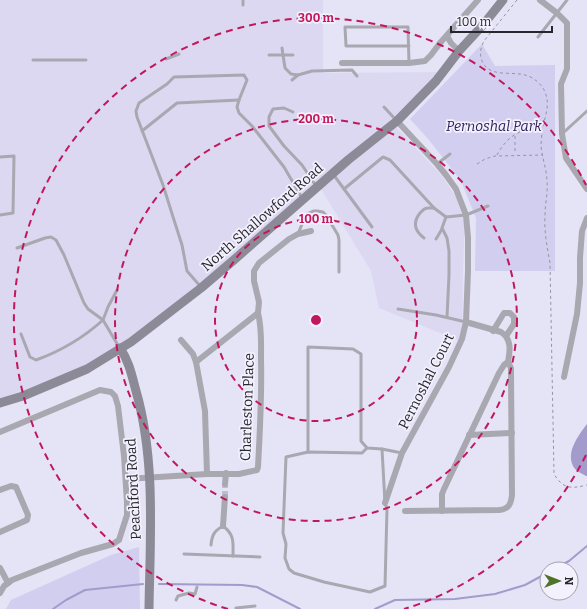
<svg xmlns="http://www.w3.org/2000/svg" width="587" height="609" font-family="Bitter,serif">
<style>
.built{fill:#dcd8f2}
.green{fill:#d2ceef}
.water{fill:#a29bcb}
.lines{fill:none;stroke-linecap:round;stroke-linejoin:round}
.stream{stroke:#a29bcb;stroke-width:2}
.street-tunnel{stroke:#bfbdce;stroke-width:6;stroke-dasharray:6 3;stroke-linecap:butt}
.path{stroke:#9594a2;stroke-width:1;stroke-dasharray:3 3;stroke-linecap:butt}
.lane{stroke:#a9a8b0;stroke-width:3}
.street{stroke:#a9a8b0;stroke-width:6}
.secondary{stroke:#8c8a96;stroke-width:9}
.ring{fill:none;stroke:#c2185b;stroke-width:2;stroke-dasharray:7 5}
.labels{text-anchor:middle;stroke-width:3.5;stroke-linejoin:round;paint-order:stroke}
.park-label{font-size:14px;font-style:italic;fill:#31215b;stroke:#f3f1fd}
.street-label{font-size:14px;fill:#27262d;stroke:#f3f1fd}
.centre{fill:#c2185b;stroke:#f3f1fd;stroke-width:2}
.ring-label{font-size:12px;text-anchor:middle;font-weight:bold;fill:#c2185b;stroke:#f3f1fd;stroke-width:3.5;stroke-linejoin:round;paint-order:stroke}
</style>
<rect width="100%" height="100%" fill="#e5e3f6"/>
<polygon class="built" points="0,0 323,0 323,73 443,72 393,124 442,176 465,210 463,272 462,342 379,308 371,271 318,184 254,237 174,305 125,350 0,402"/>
<g class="green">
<polygon points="482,44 495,66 555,65 555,271 475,271 476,218 461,181 429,140 410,119"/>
<polygon points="139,547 140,609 6,609 11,600 111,555"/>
</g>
<path class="water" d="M587,424v52h-1c-3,-2 -8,-4 -11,-7 -11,-15 3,-33 12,-45z"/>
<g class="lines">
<g class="stream">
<polyline points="554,569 569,561 587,546"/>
<polyline points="159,584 242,585 257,587 300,609"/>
<polyline points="53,609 66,600 85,590 143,584"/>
<polyline points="375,609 395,600 455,599 495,594 525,585 547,573"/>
</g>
<polyline class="street-tunnel" points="225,497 225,484"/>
<g class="path">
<path d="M517,0l-33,41c-3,6 -5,12 -2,20 7,17 29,10 43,14 9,2 19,11 21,20 4,12 -2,24 -4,36 0,4 -1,10 -1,15 1,12 6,24 6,36 1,11 -2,22 -2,33 -1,16 2,32 5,48l4,211c9,15 17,15 33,11"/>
<polyline points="515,136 515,154"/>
<path d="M497,155c5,-10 14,-20 25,-24 6,-2 13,-1 19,-1"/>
<polyline points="477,164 485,159 495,156 543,155"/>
</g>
<g class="lane">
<polyline points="243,5 243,0"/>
<polyline points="538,37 567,0"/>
<polyline points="409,46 346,46 345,27 408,27 409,63"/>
<polyline points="269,55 283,55 282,48"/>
<polyline points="293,55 283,55 285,68 291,74 298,75 312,71 352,70 357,76"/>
<polyline points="166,59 179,54"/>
<polyline points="33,60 86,60"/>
<polyline points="292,80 298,75"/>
<polyline points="384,107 396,120"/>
<polyline points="293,112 284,108 273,109 269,117 269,126 284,146 302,165 316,186"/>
<polyline points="142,131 177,103 239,100"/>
<polyline points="563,133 587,111"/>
<polyline points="0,157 14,156 13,213 0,215"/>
<polyline points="437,164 450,154"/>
<polyline points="333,174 372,227"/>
<polyline points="344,189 383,157 390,160 434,208 446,217"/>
<polyline points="298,234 304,219 307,214 314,211 317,211 323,212 326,215 338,235 339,240 339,272"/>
<path d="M424,238c-9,-7 -12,-15 -4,-25 2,-2 4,-5 8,-5 2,0 4,0 6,0"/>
<polyline points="436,239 442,229"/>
<path d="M17,248l28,-10 6,-1 5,3 8,15 20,48 4,6 15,11c-20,18 -42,31 -67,40l-6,-3 -9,-23"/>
<polyline points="201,287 187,271 182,245 174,220 163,185 137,117 136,111 139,103 167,84 174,77 244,75 247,80 239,100 237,107 239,113 252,126 284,167 302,198"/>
<polyline points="117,290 108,307 103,320 119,347"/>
<polyline points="398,309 436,315 466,322"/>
<polyline points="447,317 449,275 449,251 447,238 442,228 446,217 466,215 488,206"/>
<polyline points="367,448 362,453 308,452 286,457 283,533 286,544 285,558 289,569 294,573 324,582 370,592 385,586 387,509 385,503 382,449"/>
<polyline points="308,452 308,347 353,349 361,354 361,441 367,448 382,449 402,453"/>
<path d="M211,545c1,-10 3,-14 12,-19 12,9 10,17 10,30"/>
<polyline points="184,554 260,557"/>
<polyline points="176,600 178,596 189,593 195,594 197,587"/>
<polyline points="236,608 255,606"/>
</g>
<g class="street">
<polyline points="540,0 557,13 567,23 567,69 561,84 562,134 566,158 587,189"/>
<polyline points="447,36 451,43 459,51"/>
<polyline points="342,63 409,63 425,61 431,55 440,43 478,0"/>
<polyline points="493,331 504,313 510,313 514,317 514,324 506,336"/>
<polyline points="181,340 193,354 196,362 205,411 207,474"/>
<polyline points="196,362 258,313 259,302 254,281 254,271 259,263 289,239 298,234 311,231"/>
<polyline points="564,377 577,314 580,283 580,258 582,231 587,218"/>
<polyline points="0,432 100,390 111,392 115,396 118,406 124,456 127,502 127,515 119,540 113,544 81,553 12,580 4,586 0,593"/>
<polyline points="469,435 512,433"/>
<path d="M126,479l81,-5h32l18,-4 1,-3c2,-36 4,-72 3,-108 0,-15 1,-31 -3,-46"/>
<polyline points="225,484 226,473"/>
<polyline points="0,490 11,486 16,487 28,515 27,520 0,532"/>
<polyline points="385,503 402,453 449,367 462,339 466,322 468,271 468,238 466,215 456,189 446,175 437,164 397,121"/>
<path d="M405,511l94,-1c10,-1 12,-6 13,-15l-1,-119v-8l-3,-6"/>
<path d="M442,511v-17l2,-5 55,-116 5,-8 4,-3c2,-11 4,-23 -7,-30l-35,-10"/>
<polyline points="223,526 225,497"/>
<polyline points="0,568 8,583"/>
</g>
<g class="secondary">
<path d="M120,348c9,13 12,28 16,43 20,69 14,147 13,218"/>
<polyline points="0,403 23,396 87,369 131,342 201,288 235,259 348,160 397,121 436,81 459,51 483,25 503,0"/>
</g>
</g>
<g class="ring">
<circle cx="316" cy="320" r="101"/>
<circle cx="316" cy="320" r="201"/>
<path d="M586 455A302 302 0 0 1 404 609M228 609A302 302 0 1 1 586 185"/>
</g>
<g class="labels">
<g class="park-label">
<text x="494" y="131">Pernoshal Park</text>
</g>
<g class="street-label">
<text transform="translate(262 217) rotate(-41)" y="5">North Shallowford Road</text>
<text transform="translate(426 381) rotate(-63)" y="5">Pernoshal Court</text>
<text transform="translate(247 407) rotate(-88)" y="5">Charleston Place</text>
<text transform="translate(133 489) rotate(-93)" y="5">Peachford Road</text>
</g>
</g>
<circle cx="316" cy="320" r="6" class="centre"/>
<g class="ring-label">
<text x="316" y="22">300 m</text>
<text x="316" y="123">200 m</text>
<text x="316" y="223">100 m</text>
</g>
<g transform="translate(559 581) rotate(90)"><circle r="19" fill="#f3f1fd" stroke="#a1a0aa"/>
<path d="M0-3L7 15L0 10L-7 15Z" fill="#517229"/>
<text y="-6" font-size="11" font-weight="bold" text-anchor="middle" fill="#27262d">N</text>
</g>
<path d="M451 26v6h101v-6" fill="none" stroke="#27262d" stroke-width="2"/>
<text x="457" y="26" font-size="12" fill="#27262d" stroke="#f3f1fd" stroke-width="3" paint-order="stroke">100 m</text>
</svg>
